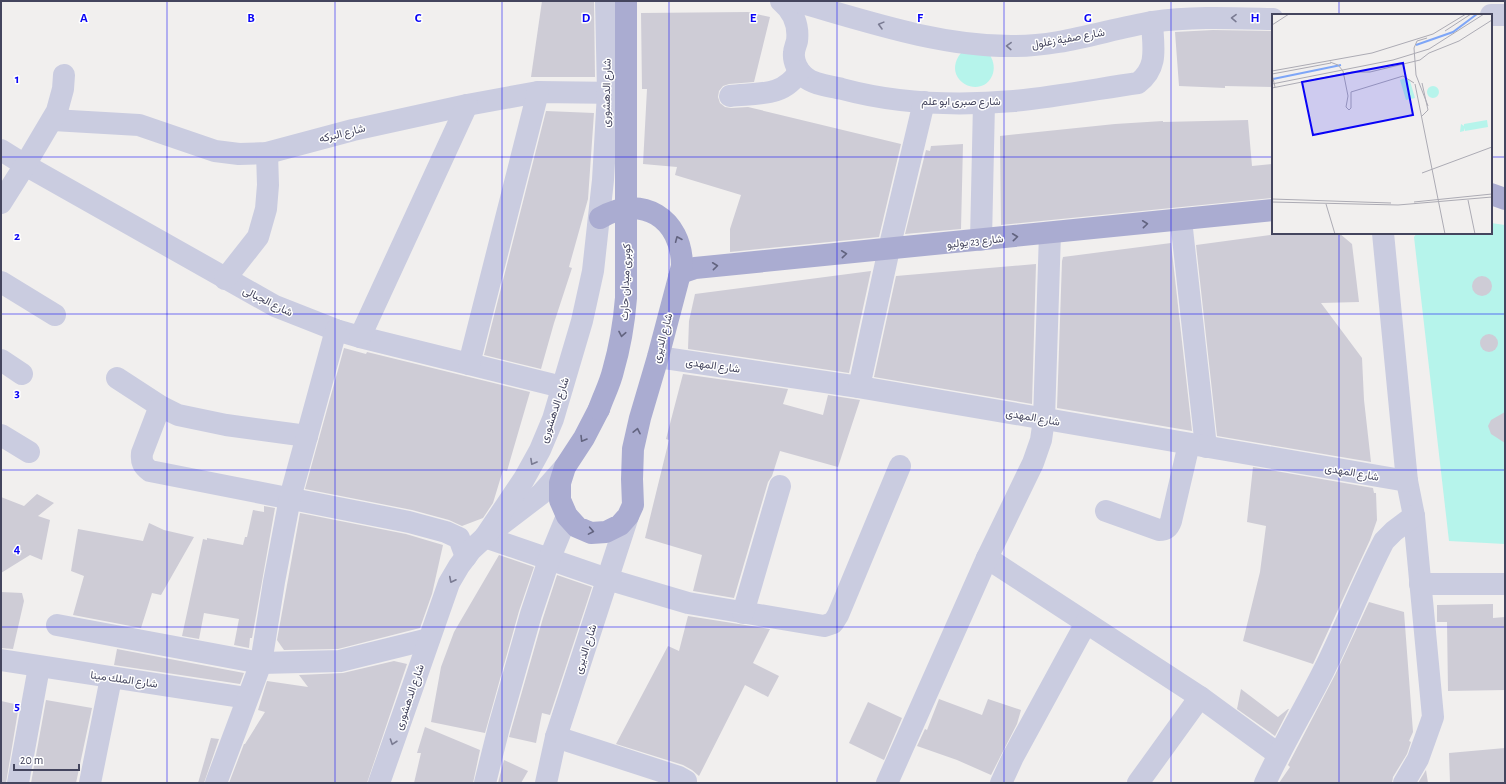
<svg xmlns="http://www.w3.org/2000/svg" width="1506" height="784" font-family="'Alegreya Sans',Vazirmatn,sans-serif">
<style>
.green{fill:#b6f4eb}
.building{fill:#ceccd6}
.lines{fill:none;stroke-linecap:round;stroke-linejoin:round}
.minor{stroke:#cacce0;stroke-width:22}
.major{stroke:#aaacd1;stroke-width:22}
.major-bridge{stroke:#aaacd1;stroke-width:22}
.oneway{stroke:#7a7b92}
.oneway2{stroke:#636480}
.grid{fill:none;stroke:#0903f6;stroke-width:1;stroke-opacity:0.55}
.labels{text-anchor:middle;stroke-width:3;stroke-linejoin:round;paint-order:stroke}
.street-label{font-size:11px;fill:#44455e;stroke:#fff}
.inset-river{fill:none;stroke:#7ea6f7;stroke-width:2}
.inset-road{fill:none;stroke:#acabb4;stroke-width:1}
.view{fill:#0903f6;fill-opacity:0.15;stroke:#0903f6;stroke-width:2}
.inset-edge{fill:none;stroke:#44455e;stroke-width:2}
.grid-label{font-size:13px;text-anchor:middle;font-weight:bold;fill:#0903f6;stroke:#fff;stroke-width:3;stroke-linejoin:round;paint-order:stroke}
</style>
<rect width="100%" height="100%" fill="#f1efee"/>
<g class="green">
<path d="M961,53l29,2c4,7 5,14 2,21 -12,25 -52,3 -31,-23z"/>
<polygon points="1491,223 1505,225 1505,544 1449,541 1414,237 1417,233 1491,233"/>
</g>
<g class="building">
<polygon points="542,1 594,1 595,77 531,77"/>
<polygon points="748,12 770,17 754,82 729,84 723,86 719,91 718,97 720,103 725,107 731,108 748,107 901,144 879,237 730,252 730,229 741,195 675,175 677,167 643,164 647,89 642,89 641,13"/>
<polygon points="1213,30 1273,31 1273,87 1225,86 1225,88 1179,86 1175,32"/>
<polygon points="546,111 594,113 588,199 569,267 572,268 554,323 541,369 484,355"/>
<polygon points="1248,120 1252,166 1273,164 1273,198 1001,225 1000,136 1115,124 1163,121 1163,122"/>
<polygon points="963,144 961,229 905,234 926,150 930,151 931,146"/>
<polygon points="1284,233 1339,233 1352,244 1359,302 1321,303 1362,358 1364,400 1371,462 1217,436 1196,245"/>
<polygon points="1171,243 1192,431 1057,408 1062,261 1063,257"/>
<polygon points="1036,264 1032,404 874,377 896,276"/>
<polygon points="871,271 849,373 688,349 689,321 695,294"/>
<circle cx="1482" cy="286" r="10"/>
<circle cx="1489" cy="343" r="9"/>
<polygon points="344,348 366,354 367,352 530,392 507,471 503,470 493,503 483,518 462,526 449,520 412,510 305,489"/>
<polygon points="683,374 788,389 783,404 823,415 828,395 860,400 838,467 780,451 772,476 768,482 734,598 693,591 702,555 645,538 669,440 666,439"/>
<polygon points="1505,412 1505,443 1491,434 1488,426 1491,420"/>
<polygon points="1253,467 1373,488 1374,493 1376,493 1377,520 1370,540 1313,664 1243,641 1260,572 1266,526 1247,522"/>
<polygon points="37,494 54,503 38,516 50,520 42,560 30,555 1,573 1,497 24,506"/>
<polygon points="264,506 275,508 252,638 250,638 249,648 234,645 239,619 204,613 199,639 182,636 203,539 207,540 207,538 243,545 245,537 247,537 253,510 264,512"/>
<polygon points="300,513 406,534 443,545 432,594 420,628 338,649 284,650 277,640"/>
<polygon points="149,523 164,530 194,537 161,595 152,593 141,628 73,615 84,576 71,571 78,529 143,541"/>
<polygon points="499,555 534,567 519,611 485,733 431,722 441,667 454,632"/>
<polygon points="557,575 592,587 550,715 542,713 536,743 509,737 543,618"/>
<polygon points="1,592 22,593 24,601 13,649 1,648"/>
<polygon points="1369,602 1404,612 1413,732 1409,741 1411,742 1407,754 1393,777 1392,783 1279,783 1290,767 1288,765 1335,675"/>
<polygon points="1493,604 1493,618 1505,617 1505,690 1448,691 1447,622 1437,622 1437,605"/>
<polygon points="688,616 770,629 753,663 779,676 768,697 745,685 699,776 692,770 683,765 616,744 668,646 679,651"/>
<polygon points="117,649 244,673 240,684 114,665"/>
<polygon points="394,661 407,664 367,783 229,783 244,744 245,744 265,712 258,710 267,681 308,687 299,675 343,673"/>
<polygon points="1241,689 1278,717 1288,709 1289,709 1275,736 1237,709"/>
<polygon points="939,699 982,715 988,699 1021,710 1017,724 991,775 957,760 917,746 925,729 927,730"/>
<polygon points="46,700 92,708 76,783 31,783"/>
<polygon points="1,701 19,705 6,783 1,783"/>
<polygon points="868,702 902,718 884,760 849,743"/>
<polygon points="425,727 480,750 473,783 414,783 421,753 417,753"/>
<polygon points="211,738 219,739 204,783 198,783"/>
<polygon points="1505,748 1505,783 1450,783 1449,753"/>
<polygon points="504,760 528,771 521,783 498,783"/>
<polygon points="1426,770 1428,783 1418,783"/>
</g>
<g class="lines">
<g class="minor">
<path d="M781,1c12,10 18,24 16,40 -1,4 -3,8 -3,12 -1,8 4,19 11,24 9,8 26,9 37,12 56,15 115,17 172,12 41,-4 83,-12 124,-18 21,-16 15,-36 14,-61"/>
<path d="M795,1c71,20 143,45 216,45 48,1 94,-16 141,-24 40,-6 81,-4 121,-3"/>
<polyline points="1491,15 1505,15"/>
<path d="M730,96c27,-3 55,1 69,-25"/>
<polyline points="53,120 139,125 215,151 239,154 267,153 353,130 467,105 538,92 621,93"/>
<polyline points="1,150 25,165 275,306 336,330 360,337 562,387"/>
<polyline points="1,203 25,165 57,111 63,89 64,75"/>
<polyline points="1181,220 1206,447"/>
<polyline points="1383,233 1407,481 1414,516 1433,717 1418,759 1404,783"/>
<polyline points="981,240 984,103"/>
<polyline points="225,279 258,237 266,209 268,185 267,153"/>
<polyline points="1,282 55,315"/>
<polyline points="360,337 467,105"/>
<polyline points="658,357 859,387 1407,481"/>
<polyline points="1,360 22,374"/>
<polyline points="469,364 538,92"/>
<polyline points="117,378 160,406 178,415 226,425 307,436"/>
<polyline points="859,387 889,249 924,102"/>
<path d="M160,406l-18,47c-1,9 1,13 8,18l259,51 37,10 13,6 7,19"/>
<polyline points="1,435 29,452"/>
<path d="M1106,511l53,19c7,0 10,-3 12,-9l18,-77"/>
<polyline points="499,526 541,494 565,467"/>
<polyline points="485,537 607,579 688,603 824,626 833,623 838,615 900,466"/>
<polyline points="987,558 1200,697 1278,754"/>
<polyline points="1420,584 1505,584"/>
<polyline points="743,613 780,486"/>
<polyline points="57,625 261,663 340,661 429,639"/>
<polyline points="1,660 247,698"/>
<polyline points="556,737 679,777 686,781 686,783"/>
<polyline points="18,783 39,667"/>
<polyline points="90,783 111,678"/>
<polyline points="216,783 261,663 274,582 290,498 336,330"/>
<polyline points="379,783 449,583 459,566 471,550 485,537 524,479 540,450 553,419 582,321 593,271 603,180 608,93 606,1"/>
<polyline points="485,783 499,727 531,614 549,560 567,516"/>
<polyline points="546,783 556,737 628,516"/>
<polyline points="887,783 987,558 1033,463 1041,440 1044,419 1050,233"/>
<polyline points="1001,783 1013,757 1086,623"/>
<polyline points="1138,783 1200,697"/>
<path d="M1265,783c18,-39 40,-75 59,-113 21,-42 38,-87 60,-129l10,-10 20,-15"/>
</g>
<g class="major">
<polyline points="1491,194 1505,199"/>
<polyline points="679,277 683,272 695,268 1273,210"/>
<path d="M599,409l-15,29 -19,29 -5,16v17l7,16 10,11 14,6 15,-1 14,-7 8,-9 5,-11 -1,-26 1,-30 7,-31 18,-61 24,-91c0,-48 -41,-73 -82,-48"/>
</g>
<path class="major-bridge" d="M599,409c4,-12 11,-25 14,-38 7,-24 11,-48 13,-73v-297"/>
</g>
<defs><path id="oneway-chevron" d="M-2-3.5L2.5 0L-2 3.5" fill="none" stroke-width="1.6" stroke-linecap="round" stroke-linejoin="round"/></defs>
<g class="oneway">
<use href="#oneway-chevron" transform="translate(1234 18) rotate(-179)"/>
<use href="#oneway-chevron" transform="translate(881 25) rotate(-165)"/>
<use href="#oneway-chevron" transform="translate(1009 46) rotate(-178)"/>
<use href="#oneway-chevron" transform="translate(533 462) rotate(119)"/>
<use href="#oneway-chevron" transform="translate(452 580) rotate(117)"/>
<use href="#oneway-chevron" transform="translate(393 742) rotate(109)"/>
</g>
<g class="oneway2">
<use href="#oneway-chevron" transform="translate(1145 224) rotate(-6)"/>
<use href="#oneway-chevron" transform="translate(1015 237) rotate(-6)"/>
<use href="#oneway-chevron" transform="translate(678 239) rotate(-113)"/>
<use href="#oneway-chevron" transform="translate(844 254) rotate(-6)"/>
<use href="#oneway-chevron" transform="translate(715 266) rotate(-6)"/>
<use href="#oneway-chevron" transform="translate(622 334) rotate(101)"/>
<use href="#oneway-chevron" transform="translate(637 431) rotate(-78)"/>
<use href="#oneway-chevron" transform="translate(583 439) rotate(121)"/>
<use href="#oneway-chevron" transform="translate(591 531) rotate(10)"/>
</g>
<path class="grid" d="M167,1v782M335,1v782M502,1v782M669,1v782M837,1v782M1004,1v782M1171,1v782M1339,1v14M1,157h1272M1491,157h14M1339,233v550M1,314h1504M1,470h1504M1,627h1504"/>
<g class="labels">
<g class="street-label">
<text transform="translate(1068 38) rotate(-10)" y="4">شارع صفية زغلول</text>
<text transform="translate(606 93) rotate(-89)" y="4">شارع الدهشورى</text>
<text x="961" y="105">شارع صبرى ابو علم</text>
<text transform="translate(342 133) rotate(-14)" y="4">شارع البركه</text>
<text transform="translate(975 241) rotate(-6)" y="4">شارع 23 يوليو</text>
<text transform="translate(625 282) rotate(-88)" y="4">كوبرى ميدان حارث</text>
<text transform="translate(268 301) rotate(26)" y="4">شارع الجبالى</text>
<text transform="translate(662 338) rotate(-75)" y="4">شارع الديرى</text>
<text transform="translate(713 365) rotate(8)" y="4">شارع المهدى</text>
<text transform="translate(554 410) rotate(-71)" y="4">شارع الدهشورى</text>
<text transform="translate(1033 417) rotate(10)" y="4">شارع المهدى</text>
<text transform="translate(1352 472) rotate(10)" y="4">شارع المهدى</text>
<text transform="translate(585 649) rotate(-72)" y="4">شارع الديرى</text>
<text transform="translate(124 679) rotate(8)" y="4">شارع الملك مينا</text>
<text transform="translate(409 697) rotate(-71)" y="4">شارع الدهشورى</text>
</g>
</g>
<g transform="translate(1272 14)">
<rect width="220" height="220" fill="#f1efee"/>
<path d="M133,64l5,3 5,17 -9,2 -6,-20zM155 78a6 6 0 1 1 12 0a6 6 0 1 1-12 0ZM215,106l1,7 -23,4 -1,-3v3l-4,1 1,-8 3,2v-2z" fill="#b6f4eb"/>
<path class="inset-river" d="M144,31l37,-13 24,-18M1,65l68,-14"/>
<path class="inset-road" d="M0,11l17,-11M173,17l26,-17M155,24l-10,3 -3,7 2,27 12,31M58,48l8,3 5,6 5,25 -2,11 3,3 2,-2v-16M0,57l100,-18 61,-19 33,-20M0,60l59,-11M0,60l3,13M0,70l121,-24 36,-11 55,-35M143,70l30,150M0,74l80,-16h18l50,-12 9,-7 30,-12 33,-21M79,78l52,-16 11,7M149,103l7,-7 -6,-27M150,159l70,-26M0,185l119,4M196,186l7,34M0,188l126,3 94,-8M142,188l78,-8M54,190l9,30"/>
<path class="view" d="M131,49l10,52 -100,20 -11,-53z"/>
<rect width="220" height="220" class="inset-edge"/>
</g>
<g class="grid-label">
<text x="84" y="22">A</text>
<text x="251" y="22">B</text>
<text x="418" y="22">C</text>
<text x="586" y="22">D</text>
<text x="753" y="22">E</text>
<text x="920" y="22">F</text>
<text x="1088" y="22">G</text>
<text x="1255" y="22">H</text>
<text x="17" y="83">1</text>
<text x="17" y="240">2</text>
<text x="17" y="397">3</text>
<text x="17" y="553">4</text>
<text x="17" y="710">5</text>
</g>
<rect width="1506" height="784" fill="none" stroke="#44455e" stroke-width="4"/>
<path d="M14 764v6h65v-6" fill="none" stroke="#44455e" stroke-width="2"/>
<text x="20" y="764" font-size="12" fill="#44455e" stroke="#ffffff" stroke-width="3" paint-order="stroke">20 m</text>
</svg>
